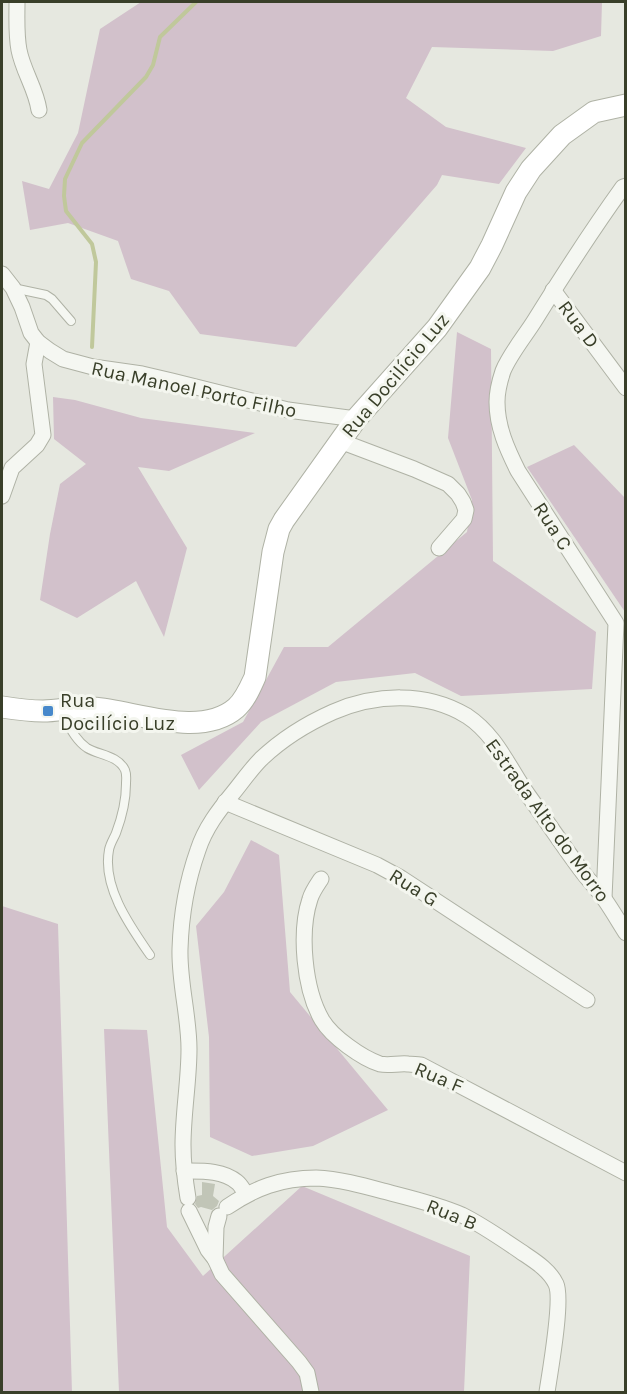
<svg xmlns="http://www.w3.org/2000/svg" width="627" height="1394" font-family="Karla,sans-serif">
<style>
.green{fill:#d2c1cb}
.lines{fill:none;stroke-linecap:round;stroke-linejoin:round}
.stream{stroke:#c0c89b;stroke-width:4}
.building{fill:#c1c5b7}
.lane-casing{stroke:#afb2a5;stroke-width:10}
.street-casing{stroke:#afb2a5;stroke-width:17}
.secondary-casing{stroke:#afb2a5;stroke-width:23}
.lane{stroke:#f5f7f2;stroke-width:8}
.street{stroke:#f5f7f2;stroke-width:15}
.secondary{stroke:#fff;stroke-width:21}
.poi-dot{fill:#4788cb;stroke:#f4f6ef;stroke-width:2}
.labels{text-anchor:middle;stroke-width:6;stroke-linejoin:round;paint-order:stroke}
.street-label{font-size:20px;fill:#393f29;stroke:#f4f6ef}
.poi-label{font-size:20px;fill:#393f29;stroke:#f4f6ef;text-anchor:start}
</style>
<rect width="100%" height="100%" fill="#e6e8e0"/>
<g class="green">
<polygon points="141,2 602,2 601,36 553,51 432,47 406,98 446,127 526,148 499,184 442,175 437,185 296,347 200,334 169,291 131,279 118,241 68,223 30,230 22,181 49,189 78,133 100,29"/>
<polygon points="457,332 491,349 493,561 596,632 592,689 461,696 415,673 336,682 261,722 199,790 181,755 243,722 284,647 328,647 467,532 472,500 448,438"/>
<polygon points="53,397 75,400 141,418 255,433 169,471 138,467 187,548 164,637 136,581 77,618 40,600 50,534 60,484 86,464 54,439"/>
<polygon points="574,445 625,498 625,612 527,467"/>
<polygon points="251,840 279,855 290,992 388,1110 313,1146 252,1156 210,1137 209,1037 196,926 224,892"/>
<polygon points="2,906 58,924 72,1392 2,1392"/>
<polygon points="104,1029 147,1030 167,1227 203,1276 302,1186 470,1256 464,1392 119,1392"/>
</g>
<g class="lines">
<polyline class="stream" points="92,347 96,262 92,244 66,211 64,196 65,179 82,143 146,77 153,65 160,37 196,2"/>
</g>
<polygon class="building" points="202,1182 215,1184 213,1196 219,1201 217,1206 212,1210 201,1207 198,1208 195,1204 197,1196 202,1195"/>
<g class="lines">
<defs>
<g id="lane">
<polyline points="13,288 46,295 52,299 71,321"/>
<path d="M60,711c8,12 14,28 27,37 11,7 31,7 38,22 2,5 1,9 1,14 0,17 -4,33 -10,49 -2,5 -6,11 -7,17 -7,37 21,76 41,105"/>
</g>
<g id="street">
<path d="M17,2c0,16 -1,32 2,48 4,21 17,39 20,60"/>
<polyline points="2,274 13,288 22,307 31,333 38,342 50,351 63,359 93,367 142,374 172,381 288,410 356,419"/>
<polyline points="553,290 626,388"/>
<polyline points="340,441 414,469 448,484 458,494 463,502 466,510 464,519 439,548"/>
<polyline points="2,496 12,468 37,445 43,435 34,364 38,342"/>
<polyline points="225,802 377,865 401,878 587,1000"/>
<path d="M321,879c-4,6 -9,13 -11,20 -11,33 -6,90 12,121 10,17 40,38 58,44 9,2 19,-1 28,0 4,0 9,1 13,1l205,108"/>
<path d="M604,898l12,-275 -98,-152c-11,-22 -21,-44 -21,-69 0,-11 3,-22 6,-31 7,-17 22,-35 32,-51 28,-45 57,-90 88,-133l3,-1"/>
<path d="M184,1171c18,0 39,-1 53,11 4,3 6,8 9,12"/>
<path d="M188,1198c-3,-18 -5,-35 -5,-53 0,-32 6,-64 6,-96 0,-33 -10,-67 -9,-100 1,-33 7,-68 18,-99 7,-22 21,-40 35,-57 9,-11 18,-24 28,-34 21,-20 45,-35 72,-47 42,-18 93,-21 134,4 29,19 42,52 61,79 18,25 35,51 53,75 7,10 17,19 24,30 7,10 14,22 21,33"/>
<path d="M227,1207c28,-19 54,-29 89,-29 23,1 45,7 67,13 27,7 54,13 79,24 20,10 39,23 58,36 13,9 29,18 36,33 7,15 -6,88 -9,108"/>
<polyline points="189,1211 208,1250 215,1259 222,1274 299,1362 307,1373 311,1392"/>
<polyline points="215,1259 216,1227 219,1216"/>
</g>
<path id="secondary" d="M2,707c13,2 27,4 41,4 17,0 33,-5 50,-3 42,3 107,31 143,0 9,-8 14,-20 19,-31l18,-125 6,-23 5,-9 72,-101 81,-91 43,-60 12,-23 24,-53 15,-23 31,-34 32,-23 32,-7"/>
</defs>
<use href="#lane" class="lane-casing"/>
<use href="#street" class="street-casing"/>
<use href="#secondary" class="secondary-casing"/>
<use href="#lane" class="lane"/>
<use href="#street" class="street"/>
<use href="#secondary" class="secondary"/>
</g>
<rect class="poi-dot" x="42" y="705" width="12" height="12" rx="3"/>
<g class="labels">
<g class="street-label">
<text transform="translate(579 324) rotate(53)" y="7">Rua D</text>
<text transform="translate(395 375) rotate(-50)" y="7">Rua Docilício Luz</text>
<text transform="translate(194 389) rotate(12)" y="7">Rua Manoel Porto Filho</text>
<text transform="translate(553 526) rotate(57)" y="7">Rua C</text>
<text transform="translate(548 820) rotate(54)" y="7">Estrada Alto do Morro</text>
<text transform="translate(414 887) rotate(32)" y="7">Rua G</text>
<text transform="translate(439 1077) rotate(23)" y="7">Rua F</text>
<text transform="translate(452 1214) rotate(22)" y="7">Rua B</text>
</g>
<g class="poi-label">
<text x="60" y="707">Rua<tspan x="60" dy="23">Docilício Luz</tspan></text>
</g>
</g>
<rect width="627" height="1394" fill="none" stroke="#393f29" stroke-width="6"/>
</svg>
